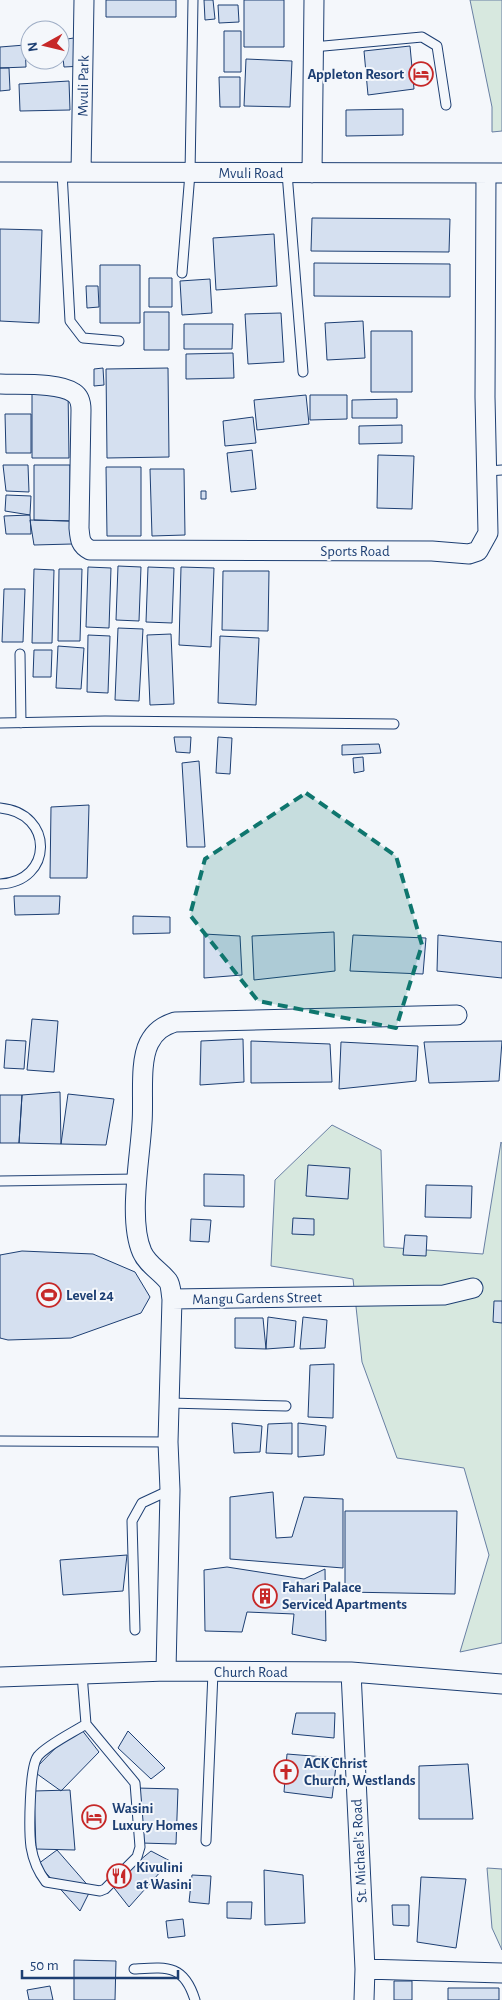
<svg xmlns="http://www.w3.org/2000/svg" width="502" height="2000" viewBox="0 0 502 2000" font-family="'Alegreya Sans',sans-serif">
  <rect width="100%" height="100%" fill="#f4f7fb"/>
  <path fill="#d7e8df" stroke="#687fa3" d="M470,0H502V131L492,132V107Z
    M332,1125L381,1150L384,1247L483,1254L501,1142L502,1144V1643L460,1652L489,1555L464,1468L397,1458L362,1362L353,1279L271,1266L275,1180Z
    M487,1868L502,1869V1950L492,1928Z"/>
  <path fill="#d5e0f0" stroke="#1d3f73" d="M106,0H176V17H106Z
    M204,0H213L215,19L205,20Z
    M244,0H284V47H244Z
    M218,5H238L239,22L219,23Z
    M224,31H241V72H224Z
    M80,37L83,66L64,67L61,40Z
    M25,45L26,67L0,68V47Z
    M410,46L414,89L368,95L364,51Z
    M246,59L292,61L290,107L244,106Z
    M0,68H9L10,90L0,91Z
    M219,77H240V107H220Z
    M69,81L70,110L20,111L19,84Z
    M403,109V135L346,136V110Z
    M312,218L450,219L449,252L311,251Z
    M0,229L42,230L39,323L0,321Z
    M274,234L277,286L216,290L213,238Z
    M314,263L450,264V297L314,296Z
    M100,265H140V323H100Z
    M149,278H172V307H149Z
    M210,279L212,313L182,315L180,281Z
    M86,286H98L99,307L87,308Z
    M144,312H169V350H144Z
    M281,313L284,362L248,364L245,314Z
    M363,321L365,358L327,360L325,323Z
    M184,324H233L232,349H184Z
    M371,331H412V392H371Z
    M233,353L234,378L186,379V354Z
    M103,368L104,385L94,386V369Z
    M168,368L169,457L107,458L106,369Z
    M32,385L68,389L69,458H32Z
    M306,395L309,424L257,430L254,400Z
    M310,395H347V419L310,420Z
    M397,399V418H352V400Z
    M5,414H31V453H6Z
    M253,417L256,443L225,446L223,421Z
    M402,425V443L359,444V426Z
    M252,450L256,489L231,492L227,453Z
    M378,455L414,456L412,509L377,508Z
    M3,465H28L29,492L6,491Z
    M34,465H70V521L34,520Z
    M106,467H141V536H107Z
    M150,469H184L185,535L152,536Z
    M201,491H206V499H201Z
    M6,495L31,496L30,515L5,511Z
    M30,515L31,534H6L4,516Z
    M30,520L70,521L72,544L34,545Z
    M118,566L141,567L139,621L116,620Z
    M88,567L111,568L109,628L86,627Z
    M148,567L174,568L172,623L146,622Z
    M181,567L214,568L211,647L179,645Z
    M34,569L54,570L52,643H32Z
    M59,569H82L80,641H58Z
    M223,571H269L268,631L222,630Z
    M4,589H25L23,642H2Z
    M118,628L143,629L139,701L115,700Z
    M171,634L174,704L150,705L147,635Z
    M88,635L110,636L108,693L87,692Z
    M220,636L259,638L256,705L218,703Z
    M58,646L84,648L81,689L56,688Z
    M34,650H52L51,677H33Z
    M174,737H191L190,753L176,752Z
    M218,737L232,738L230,774L216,773Z
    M379,744L381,753L342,755V745Z
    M363,757L364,771L354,773L353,758Z
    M199,761L205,847H187L182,763Z
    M89,805L87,878H50L51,807Z
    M14,896H60L59,914L15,915Z
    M133,916L170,917V933L133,934Z
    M334,932L335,971L254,980L252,936Z
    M204,934L240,936L242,975L204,978Z
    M353,935L426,938L423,974L350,971Z
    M438,935L502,942V978L437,971Z
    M32,1019L58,1021L54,1072L27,1070Z
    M243,1039L244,1082L200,1085L201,1041Z
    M6,1040L26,1041L24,1069L4,1068Z
    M251,1041L330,1044L332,1082L251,1083Z
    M502,1041L499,1081L429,1083L424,1042Z
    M341,1042L418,1046L416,1081L339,1089Z
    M60,1092L61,1144L19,1143L22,1095Z
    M68,1094L114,1099L106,1145L61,1144Z
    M0,1095H22L19,1143H0Z
    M308,1165L350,1168L348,1199L306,1196Z
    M204,1174L244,1175V1207L204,1206Z
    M426,1185L472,1186L471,1218L425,1217Z
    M293,1218L314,1219V1235L292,1234Z
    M191,1219L211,1220L209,1242L190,1241Z
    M405,1235L427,1236L426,1256L403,1255Z
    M22,1251L93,1254L135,1272L150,1297L141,1313L71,1338L8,1340L0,1338V1255Z
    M494,1301H502V1323L493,1322Z
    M268,1317L296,1321L294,1347L266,1349Z
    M303,1317L327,1320L325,1348L300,1349Z
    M235,1318H263L266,1349L235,1348Z
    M334,1364L333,1418L308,1417L310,1365Z
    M232,1423L262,1426L260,1452L234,1453Z
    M292,1423V1454L266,1453L268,1424Z
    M298,1423L326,1426L324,1455L298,1457Z
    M273,1492L276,1538L292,1537L304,1497L343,1499V1568L230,1559V1497Z
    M345,1511H457L455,1594L345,1592Z
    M127,1555L123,1591L63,1595L60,1560Z
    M227,1567L304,1579L325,1569L326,1641L292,1634L294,1614L247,1612L242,1632L205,1631L204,1570Z
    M296,1713H335L334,1738L292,1734Z
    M78,1725L99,1752L61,1791L33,1771Z
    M128,1731L165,1768L151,1779L118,1748Z
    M287,1754L337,1758L332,1798L284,1792Z
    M468,1764L473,1819H419V1766Z
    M136,1788L178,1789L176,1844L141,1843Z
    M70,1790L75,1850L36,1849L34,1791Z
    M57,1850L91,1889L80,1911L38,1864Z
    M151,1851L170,1861L129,1907L111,1884Z
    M264,1870L303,1875L305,1923L265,1925Z
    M192,1875L211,1876L209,1904L189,1902Z
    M421,1877L466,1879L456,1948L417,1942Z
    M227,1902H252L251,1919L227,1918Z
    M392,1905H409V1926L393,1925Z
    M183,1919L185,1936L168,1938L166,1921Z
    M74,1960L116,1961L115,2000H74Z
    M394,1981H412V2000H394Z
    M50,1986L53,2000H29L27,1990Z
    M448,1988H499V2000H448Z"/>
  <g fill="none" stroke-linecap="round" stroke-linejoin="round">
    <g stroke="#1d3f73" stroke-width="11">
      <path id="lane" d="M313,47L422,37L437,46L446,105
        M62,172L70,321L83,338L119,341
        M287,173L303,372
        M182,273L190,173L193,0
        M488,471L502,470
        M20,654L21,723
        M0,723L105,721L394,724
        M0,808C55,813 53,882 0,884
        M0,1181L136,1179
        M169,1403L286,1406
        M0,1441L168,1442
        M135,1630L132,1521L142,1503L170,1490
        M82,1674L86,1724L135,1783L140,1847L137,1857L105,1889L100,1891L46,1882C39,1873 33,1859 31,1847C29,1832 29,1766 38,1756C47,1745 74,1732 86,1724
        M206,1841L213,1672
        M134,1969C167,1967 184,1964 195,2000"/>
    </g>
    <g stroke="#1d3f73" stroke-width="21">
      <path id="street" d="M0,172L502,173
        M81,172L84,0
        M312,173L314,0
        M0,384C18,385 59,382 74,393C80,397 81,403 81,410L79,528C80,539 80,545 90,550L432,551L469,554L478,551L488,533L485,397L486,173
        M457,1015L175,1022C163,1026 155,1031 149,1043C139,1063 144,1100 142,1123C140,1159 128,1220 142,1252C147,1264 160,1271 168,1281C171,1285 171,1294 172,1299L444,1295L473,1288
        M166,1671L170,1490L168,1442L172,1299
        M351,1672L365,1969L364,2000
        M0,1677L166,1671L351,1672L502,1684
        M365,1969L502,1973"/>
    </g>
    <use href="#lane" stroke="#f4f7fb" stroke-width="9"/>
    <use href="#street" stroke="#f4f7fb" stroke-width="19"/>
  </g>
  <path fill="#0f766e" fill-opacity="0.2" stroke="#0f766e" stroke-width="4" stroke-dasharray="10 6" stroke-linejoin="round" d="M306,793L396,856L422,945L396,1028L258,1001L190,915L205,859Z"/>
  <defs>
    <g id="hotel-ring" transform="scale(1.25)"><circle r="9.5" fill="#f4f7fb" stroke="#c62828" stroke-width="1.5"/><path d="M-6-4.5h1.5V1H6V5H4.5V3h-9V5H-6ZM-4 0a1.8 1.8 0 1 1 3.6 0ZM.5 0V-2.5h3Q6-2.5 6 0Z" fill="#c62828"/></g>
    <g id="stadium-ring" transform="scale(1.25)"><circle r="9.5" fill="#f4f7fb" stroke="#c62828" stroke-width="1.5"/><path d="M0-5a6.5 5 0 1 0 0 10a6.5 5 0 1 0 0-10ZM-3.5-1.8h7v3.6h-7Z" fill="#c62828"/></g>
    <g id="building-ring" transform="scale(1.25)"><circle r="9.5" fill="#f4f7fb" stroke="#c62828" stroke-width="1.5"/><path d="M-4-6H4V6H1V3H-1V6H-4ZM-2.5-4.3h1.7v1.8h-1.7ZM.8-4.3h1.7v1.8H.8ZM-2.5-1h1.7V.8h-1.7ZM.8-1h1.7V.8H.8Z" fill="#c62828"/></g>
    <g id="church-ring" transform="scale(1.25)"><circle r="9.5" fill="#f4f7fb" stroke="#c62828" stroke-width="1.5"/><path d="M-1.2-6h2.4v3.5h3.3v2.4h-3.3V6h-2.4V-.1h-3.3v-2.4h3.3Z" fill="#c62828"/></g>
    <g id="restaurant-ring" transform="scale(1.25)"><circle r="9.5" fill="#f4f7fb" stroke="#c62828" stroke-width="1.5"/><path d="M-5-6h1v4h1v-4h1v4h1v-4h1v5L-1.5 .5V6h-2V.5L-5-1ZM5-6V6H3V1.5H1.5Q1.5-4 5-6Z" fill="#c62828"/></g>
  </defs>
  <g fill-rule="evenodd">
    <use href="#hotel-ring" x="421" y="74"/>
    <use href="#stadium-ring" x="49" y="1295"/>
    <use href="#building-ring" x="265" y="1596"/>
    <use href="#church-ring" x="286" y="1772"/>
    <use href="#hotel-ring" x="94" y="1817"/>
    <use href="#restaurant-ring" x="119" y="1876"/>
  </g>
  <g text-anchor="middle" stroke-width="4" stroke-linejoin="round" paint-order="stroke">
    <g font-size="15" font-weight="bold" fill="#1d3f73" stroke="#f4f7fb" text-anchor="start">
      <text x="404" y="79" text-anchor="end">Appleton Resort</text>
      <text x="66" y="1300">Level 24</text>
      <text x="282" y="1592">Fahari Palace<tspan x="282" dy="17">Serviced Apartments</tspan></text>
      <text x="304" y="1768">ACK Christ<tspan x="304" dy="17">Church, Westlands</tspan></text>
      <text x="112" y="1813">Wasini<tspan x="112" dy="17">Luxury Homes</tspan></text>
      <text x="136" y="1872">Kivulini<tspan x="136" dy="17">at Wasini</tspan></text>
    </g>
    <g font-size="15" fill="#1d3f73" stroke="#f4f7fb">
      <text transform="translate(83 86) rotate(-89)" y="5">Mvuli Park</text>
      <text x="251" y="178">Mvuli Road</text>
      <text x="355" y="556">Sports Road</text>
      <text transform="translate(257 1298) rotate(-1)" y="5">Mangu Gardens Street</text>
      <text x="251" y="1677">Church Road</text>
      <text transform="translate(359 1851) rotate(-93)" y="5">St. Michael's Road</text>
    </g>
  </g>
  <g transform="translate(45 45) rotate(262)"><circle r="24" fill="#f4f7fb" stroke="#9eadc5"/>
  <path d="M0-4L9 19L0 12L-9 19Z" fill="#c62828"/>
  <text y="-8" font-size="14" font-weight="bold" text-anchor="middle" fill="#1d3f73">N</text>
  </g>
  <path d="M22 1970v8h156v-8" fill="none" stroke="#1d3f73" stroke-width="2.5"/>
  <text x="30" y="1970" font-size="15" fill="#1d3f73" stroke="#f4f7fb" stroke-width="4" paint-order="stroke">50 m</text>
</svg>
